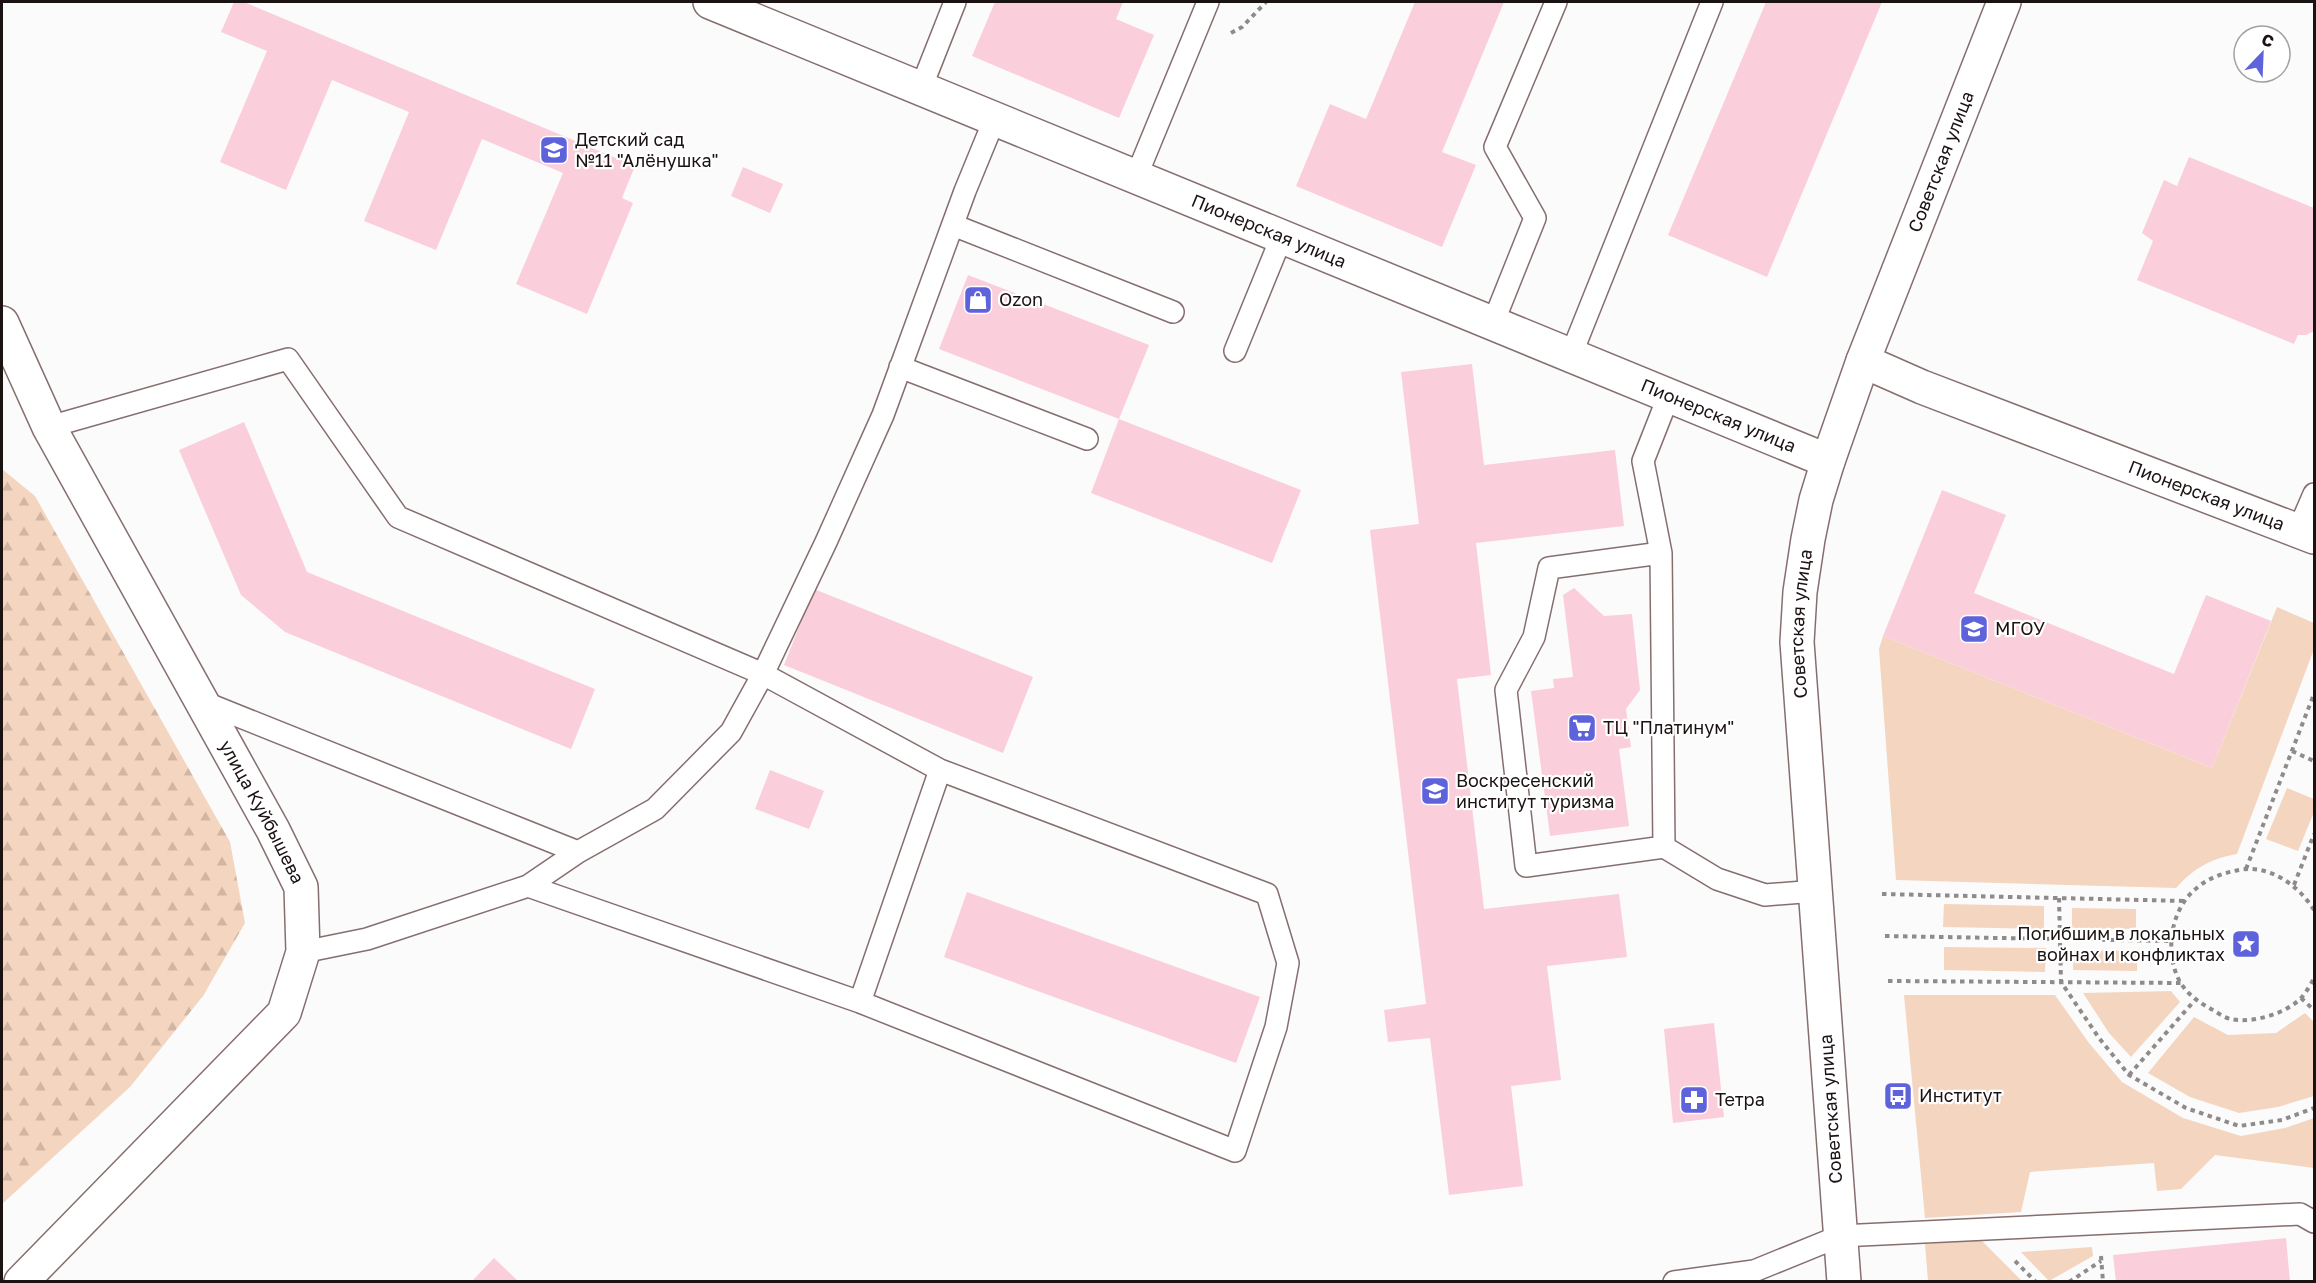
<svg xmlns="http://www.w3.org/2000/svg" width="2316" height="1283" viewBox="0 0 2316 1283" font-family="'Golos Text',sans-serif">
  <defs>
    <pattern id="forest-firs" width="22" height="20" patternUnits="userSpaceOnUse" patternTransform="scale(1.5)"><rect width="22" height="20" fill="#f4d5c0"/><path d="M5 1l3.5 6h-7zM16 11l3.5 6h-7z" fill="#d1b6a4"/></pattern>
  </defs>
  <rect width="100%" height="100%" fill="#fbfbfb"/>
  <path fill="#f4d5c0" d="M2277,607L2314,623V649L2237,854C2210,859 2194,868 2176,888L1896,880L1879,649L1883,636L2212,768Z
    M2287,788L2314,799V812L2298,851L2266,839Z
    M1944,904L2044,906V929L1943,927Z
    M2072,908L2136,909V929L2072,928Z
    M1944,947L2046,948L2045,972L1944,970Z
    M2074,950L2137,951V971L2073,970Z
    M2171,991L2180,1002L2131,1057L2109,1033L2083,993Z
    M1904,995H2055L2089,1043L2122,1082L2183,1118L2241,1136L2285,1128L2314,1118V1168L2215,1155L2181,1189L2157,1191L2154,1163L2030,1172L2021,1212L1925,1218Z
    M2305,1013L2314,1022V1096L2278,1107L2239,1113L2190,1097L2148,1073L2194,1017L2228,1035L2276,1033Z
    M1981,1240L2022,1281H1928L1925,1244Z
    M2092,1247L2093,1256L2049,1281L2021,1252Z"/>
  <path fill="url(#forest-firs)" d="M2,469L35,496L230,842L245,923L203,996L130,1087L2,1204Z"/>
  <path fill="#fbcedc" d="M234,2H244L635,166L622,198L633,203L587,314L516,284L563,173L482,139L436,250L364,221L409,112L332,80L286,190L220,162L267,51L221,32Z
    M995,2H1123L1116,19L1154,35L1119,118L972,56Z
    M1415,2H1504L1442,152L1476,165L1442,247L1296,186L1330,104L1366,119Z
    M1766,2H1882L1767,277L1668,235Z
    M2189,157L2314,208V331L2306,335H2298L2294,344L2137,280L2153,241L2142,233L2164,180L2177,186Z
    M743,167L783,184L770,213L731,196Z
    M968,275L1149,345L1119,419L1301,490L1272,563L1091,493L1119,419L939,349Z
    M1472,364L1484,465L1615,450L1624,526L1476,543L1491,675L1457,679L1484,909L1619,894L1627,957L1547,966L1561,1080L1511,1086L1523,1186L1449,1195L1430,1038L1388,1042L1384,1010L1426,1004L1370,530L1419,524L1401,372Z
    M244,422L307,572L595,689L571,749L285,632L241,595L179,450Z
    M1942,490L2006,515L1974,593L2174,674L2206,595L2271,621L2212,768L1883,636Z
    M1574,588L1604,616L1632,614L1640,690L1626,709L1631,747L1619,749L1629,826L1550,836L1531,691L1554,688L1553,679L1573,677L1563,595Z
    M814,589L1033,677L1003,753L784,665Z
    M770,770L824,791L809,829L755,809Z
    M967,892L1260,997L1236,1063L944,957Z
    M1714,1023L1724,1117L1673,1123L1664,1029Z
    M2286,1238L2290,1282H2116L2113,1255Z
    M494,1258L519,1282H471Z"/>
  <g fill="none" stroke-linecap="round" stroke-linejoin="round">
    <g stroke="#866e6e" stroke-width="24">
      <path id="service" d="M921,88L955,2
        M1136,177L1208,2
        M953,225L1173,312
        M1493,323L1535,218L1495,147L1556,2
        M1235,351L1282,236
        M1571,355L1712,2
        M900,367L1087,439
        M1669,395L1643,461L1661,553L1664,847L1717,879L1765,895L1816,891
        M49,427L288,359L398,517L763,674L940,770L1267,894L1288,963L1276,1027L1235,1151L860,1002L528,886
        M2298,531L2314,494
        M1661,553L1549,568L1534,637L1506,690L1526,866L1664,847
        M203,702L578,852
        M303,952L367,939L528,886L578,852L655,809L731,732L763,674L826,542L883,415L965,191L995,118
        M860,1002L940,770
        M1674,1282L1754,1271L1840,1236L2300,1214L2314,1222"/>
    </g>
    <g stroke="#866e6e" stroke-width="36">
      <g id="minor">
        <path id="s1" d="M710,2L1828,461"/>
        <path id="s2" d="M1863,361L1922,387L2314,537"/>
      </g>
    </g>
    <g stroke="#866e6e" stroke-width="36">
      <g id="tertiary">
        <path id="s3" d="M2,323L49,427L273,830L301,887L303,952L284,1013L21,1282"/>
        <path id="s4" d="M1844,1282L1797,642L1800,592L1808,539L1816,500L1828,461L1863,361L2004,2"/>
      </g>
    </g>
    <path stroke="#908b8b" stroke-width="4" stroke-dasharray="4.5 4.5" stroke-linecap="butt" d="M1231,33L1242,27L1266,2
      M2292,751L2314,761
      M2246,869L2314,694
      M2294,885L2314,834
      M1882,894L2186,901
      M2059,898L2061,982L2099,1038L2129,1075L2186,1108L2239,1126L2282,1120L2314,1108
      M2314,910C2299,886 2270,864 2239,870C2224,873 2210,877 2198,887C2170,908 2164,953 2180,982C2188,995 2199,1002 2211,1009C2217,1012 2224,1018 2231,1019C2252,1024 2288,1013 2302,997C2307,991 2311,984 2314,978
      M1885,936L2171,941
      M1888,981L2181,983
      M2301,998L2314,1010
      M2129,1075L2195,1000
      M2101,1256L2103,1282
      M2015,1261L2036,1282
      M2069,1282L2101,1261"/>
    <use href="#service" stroke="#fff" stroke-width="21"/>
    <use href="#minor" stroke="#fff" stroke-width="33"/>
    <use href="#tertiary" stroke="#fff" stroke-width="33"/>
  </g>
  <defs>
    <g id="school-square" transform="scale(1.5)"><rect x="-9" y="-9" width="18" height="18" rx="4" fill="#5e63db" stroke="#fff"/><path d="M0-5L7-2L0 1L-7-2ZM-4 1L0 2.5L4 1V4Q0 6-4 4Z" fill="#fff"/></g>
    <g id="shop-square" transform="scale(1.5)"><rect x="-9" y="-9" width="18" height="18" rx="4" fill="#5e63db" stroke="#fff"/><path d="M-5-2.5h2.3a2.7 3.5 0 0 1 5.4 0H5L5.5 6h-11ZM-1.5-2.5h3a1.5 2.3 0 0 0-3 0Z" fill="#fff"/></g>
    <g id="university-square" transform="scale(1.5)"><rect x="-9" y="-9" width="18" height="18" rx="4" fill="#5e63db" stroke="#fff"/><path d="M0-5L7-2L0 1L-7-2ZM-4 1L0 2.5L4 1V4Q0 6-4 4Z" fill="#fff"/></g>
    <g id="supermarket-square" transform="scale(1.5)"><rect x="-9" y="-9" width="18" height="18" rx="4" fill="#5e63db" stroke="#fff"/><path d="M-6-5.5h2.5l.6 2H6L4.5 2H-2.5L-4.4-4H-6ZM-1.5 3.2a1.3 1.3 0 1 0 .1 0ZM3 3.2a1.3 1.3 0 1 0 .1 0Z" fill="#fff"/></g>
    <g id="sight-square" transform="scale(1.5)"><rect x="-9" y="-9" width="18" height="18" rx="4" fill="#5e63db" stroke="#fff"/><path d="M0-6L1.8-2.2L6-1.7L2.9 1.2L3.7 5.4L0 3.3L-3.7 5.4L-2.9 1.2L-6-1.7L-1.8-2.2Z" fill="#fff"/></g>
    <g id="bus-square" transform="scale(1.5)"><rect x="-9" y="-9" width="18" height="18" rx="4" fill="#5e63db" stroke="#fff"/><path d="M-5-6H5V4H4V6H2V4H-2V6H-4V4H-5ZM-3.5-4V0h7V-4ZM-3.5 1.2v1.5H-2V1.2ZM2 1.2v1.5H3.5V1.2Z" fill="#fff"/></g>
    <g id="pharmacy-square" transform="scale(1.5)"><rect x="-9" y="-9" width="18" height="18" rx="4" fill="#5e63db" stroke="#fff"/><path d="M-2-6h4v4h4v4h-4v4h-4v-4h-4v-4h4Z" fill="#fff"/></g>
  </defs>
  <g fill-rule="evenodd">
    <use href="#school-square" x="554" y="150"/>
    <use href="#shop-square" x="978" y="300"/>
    <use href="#university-square" x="1974" y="629"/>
    <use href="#supermarket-square" x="1582" y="728"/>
    <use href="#university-square" x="1435" y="791"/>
    <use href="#sight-square" x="2246" y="944"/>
    <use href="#bus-square" x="1898" y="1096"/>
    <use href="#pharmacy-square" x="1694" y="1100"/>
  </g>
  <g text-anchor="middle" stroke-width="4.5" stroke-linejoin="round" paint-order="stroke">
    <g font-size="18" fill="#1b1212" stroke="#fff" text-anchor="start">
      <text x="575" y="146">Детский сад<tspan x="575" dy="21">№11 "Алёнушка"</tspan></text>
      <text x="999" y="306">Ozon</text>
      <text x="1995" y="635">МГОУ</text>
      <text x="1603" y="734">ТЦ "Платинум"</text>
      <text x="1456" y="787">Воскресенский<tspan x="1456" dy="21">институт туризма</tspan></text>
      <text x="2225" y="940" text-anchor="end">Погибшим в локальных<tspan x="2225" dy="21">войнах и конфликтах</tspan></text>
      <text x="1919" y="1102">Институт</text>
      <text x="1715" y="1106">Тетра</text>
    </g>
    <g font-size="18" fill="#1b1212" stroke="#fff">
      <text dy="6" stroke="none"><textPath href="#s4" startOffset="1146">Советская улица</textPath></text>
      <text dy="6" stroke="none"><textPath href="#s1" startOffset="604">Пионерская улица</textPath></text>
      <text dy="6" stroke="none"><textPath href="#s1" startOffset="1090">Пионерская улица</textPath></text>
      <text dy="6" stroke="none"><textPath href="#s2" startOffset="369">Пионерская улица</textPath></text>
      <text dy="6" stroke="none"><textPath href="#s4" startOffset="660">Советская улица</textPath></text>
      <text dy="6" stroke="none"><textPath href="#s3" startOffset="554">улица Куйбышева</textPath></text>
      <text transform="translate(1831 1109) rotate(-94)" y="6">Советская улица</text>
    </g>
  </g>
  <rect width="2316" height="1283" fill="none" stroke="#1b1212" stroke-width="6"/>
  <g transform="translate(2262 54) rotate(23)"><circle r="28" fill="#ffffff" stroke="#a4a0a0" stroke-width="1.5"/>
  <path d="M0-4.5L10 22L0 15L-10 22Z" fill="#5e63db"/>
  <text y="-9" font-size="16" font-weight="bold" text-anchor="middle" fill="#1b1212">С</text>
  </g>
</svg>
